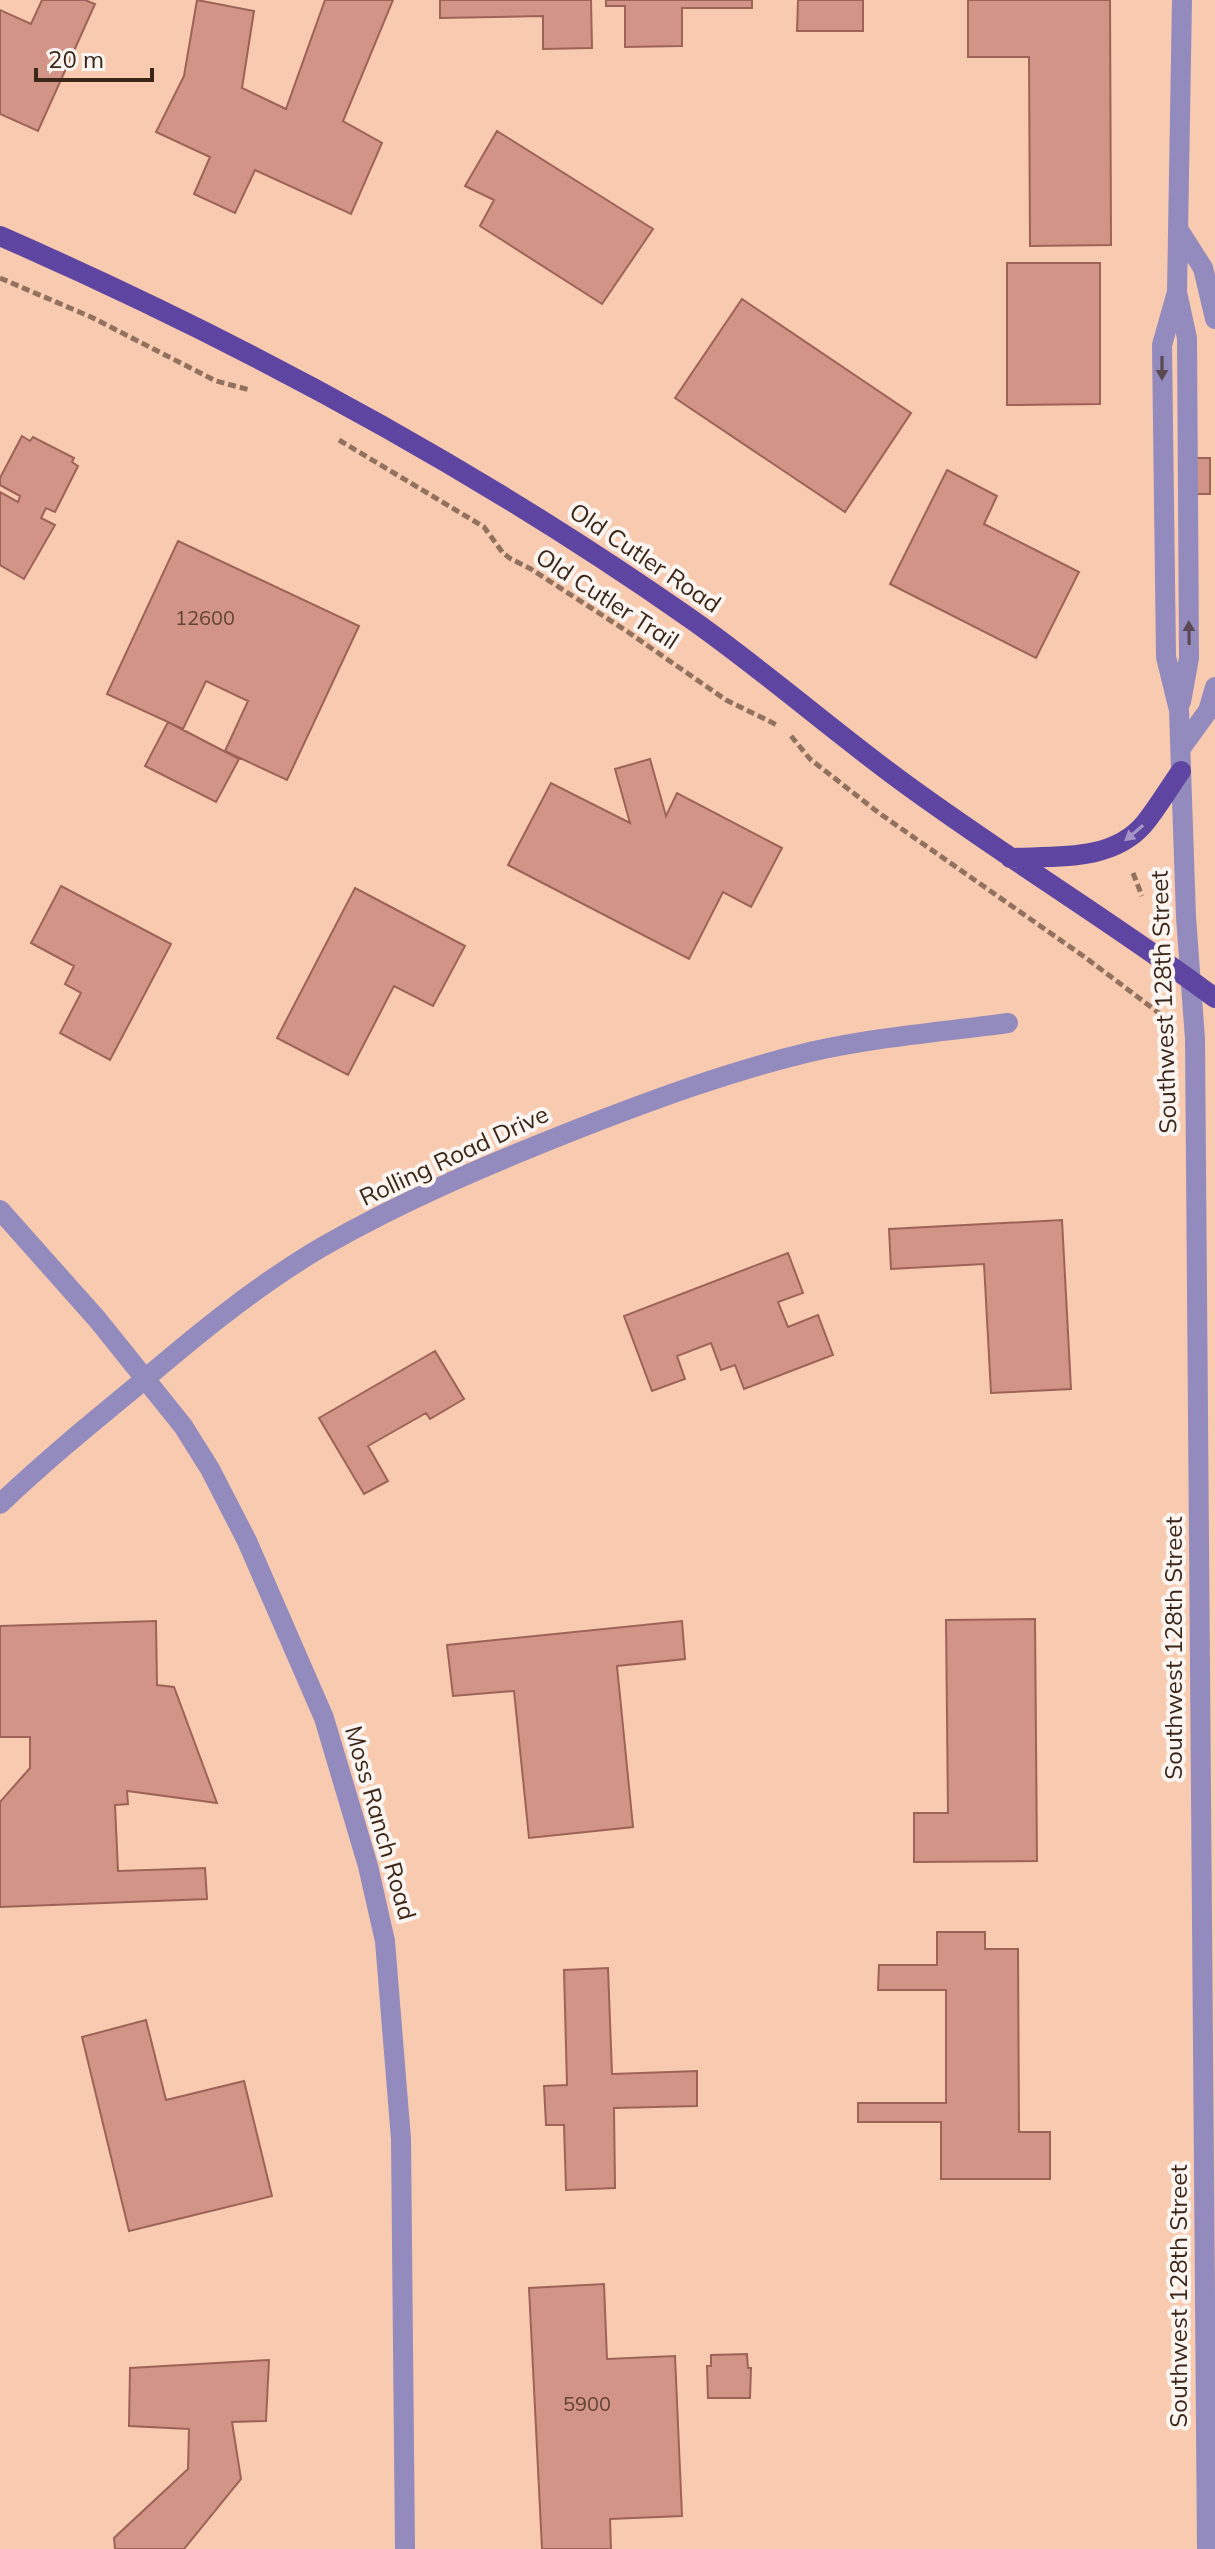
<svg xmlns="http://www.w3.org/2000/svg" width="1215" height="2549" viewBox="0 0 1215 2549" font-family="Mulish,sans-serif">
  <rect width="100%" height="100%" fill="#f8cbb0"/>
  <path fill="#d29486" stroke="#9d6357" stroke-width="2" d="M42,0H85L95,4L38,131L0,114V10L31,24Z
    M197,0L254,11L242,88L286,109L325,0H393L343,121L382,143L351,214L255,170L235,213L194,194L210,157L156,132L184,76Z
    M440,0H591L592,48L543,49V16L440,18Z
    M606,0H752V8H682V46L625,47V6H606Z
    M798,0H863V31H797Z
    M968,0H1110L1111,245L1030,246L1029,57H968Z
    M497,131L653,229L602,304L480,226L494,200L465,186Z
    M1007,263H1100V404L1007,405Z
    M742,299L911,413L845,512L675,398Z
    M22,436L30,441L33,437L74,458L72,462L78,466L55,512L46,508L41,518L55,525L24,579L0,565V492L18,502L20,496L0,485V478Z
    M1196,458H1210V494H1195Z
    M947,470L997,496L984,524L1079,572L1036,658L890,584Z
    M178,541L359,626L287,780L225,751L248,701L206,681L183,729L107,694Z
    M168,722L239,759L216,802L145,766Z
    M650,759L666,816L677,793L782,848L751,907L723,892L689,959L508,865L551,783L630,823L615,769Z
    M61,886L171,944L110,1060L60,1033L81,993L65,984L74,966L31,943Z
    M355,888L465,946L433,1006L394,986L348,1075L277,1038Z
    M1062,1220L1071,1389L991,1393L984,1264L891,1269L889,1229Z
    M788,1253L803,1293L778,1302L788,1327L818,1315L833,1355L744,1389L735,1365L721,1370L711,1343L677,1356L685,1379L652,1391L624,1316Z
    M435,1351L464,1399L430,1419L426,1413L368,1446L388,1481L364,1494L319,1418Z
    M1035,1619L1037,1861L914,1862V1813H948L946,1620Z
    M156,1621L157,1685L174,1687L217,1803L127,1791L128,1804L115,1805L118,1871L205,1868L207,1899L0,1907V1802L30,1768V1737H0V1626Z
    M682,1621L685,1659L617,1666L633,1827L529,1838L514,1691L453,1696L447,1645Z
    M937,1932H985V1949H1018L1019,2132H1050V2179H941V2122H858V2103H946V1990H878L879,1965H937Z
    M608,1968L612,2074L697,2071V2106L614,2108L615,2188L566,2190L564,2125H546L544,2086L567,2085L564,1970Z
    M146,2020L166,2100L244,2081L272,2196L129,2231L82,2037Z
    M604,2284L607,2359L675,2356L682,2516L610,2519L611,2549H542L529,2288Z
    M747,2354L748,2368H751L750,2398H708L707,2366H711V2355Z
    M269,2360L266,2421L232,2422L241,2479L184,2549H115L114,2538L188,2469L189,2429L129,2426L130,2368Z"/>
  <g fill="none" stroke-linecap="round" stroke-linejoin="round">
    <path stroke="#92725e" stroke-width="5" stroke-dasharray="8 4" stroke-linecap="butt" d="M0,278L91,317L216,381L250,390
      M339,440L484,527L503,553L511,559L531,569L625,630L726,700L777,725
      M791,736L810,759L879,813L1086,958L1163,1016
      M1133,873L1142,896"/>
    <path stroke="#938abd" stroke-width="20" d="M1178,229L1203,268L1215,319
      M1177,292L1162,345L1166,657L1179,710L1186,917L1195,1039L1207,2549
      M1181,702L1189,658L1187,338L1177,292L1182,0
      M1181,748L1208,711L1215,687
      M0,1210L97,1319L183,1426L210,1469L247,1541L324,1718L368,1866L385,1941L401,2139L405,2549
      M0,1504C43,1463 88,1426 133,1389C193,1338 254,1287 322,1247C402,1201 489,1164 575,1130C652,1100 730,1071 810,1052C875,1037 942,1032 1008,1023"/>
    <path stroke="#5f45a2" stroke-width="20" d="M0,236C240,341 473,467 688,617C761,668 828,727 900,780C1003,856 1113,922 1215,998
      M1010,858C1056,856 1113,862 1145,823C1158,807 1169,788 1181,771"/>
  </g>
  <defs><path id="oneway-solid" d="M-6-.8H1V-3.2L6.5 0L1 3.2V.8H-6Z" transform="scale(2)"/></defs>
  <g fill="#5a4952">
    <use href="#oneway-solid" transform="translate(1162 368) rotate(90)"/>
    <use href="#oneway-solid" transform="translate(1189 633) rotate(-91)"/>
  </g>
  <use fill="#a594c6" href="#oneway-solid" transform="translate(1134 833) rotate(140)"/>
  <g text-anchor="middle" stroke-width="8" stroke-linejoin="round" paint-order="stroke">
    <g font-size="20" fill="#614234">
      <text x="205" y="625">12600</text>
      <text x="587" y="2411">5900</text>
    </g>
    <g font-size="24" fill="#3b2618" stroke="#fbf5f2">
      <text transform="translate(645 558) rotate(34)" y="8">Old Cutler Road</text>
      <text transform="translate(607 599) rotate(33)" y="8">Old Cutler Trail</text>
      <text transform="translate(1164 1002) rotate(-92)" y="8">Southwest 128th Street</text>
      <text transform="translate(454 1156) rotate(-25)" y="8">Rolling Road Drive</text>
      <text transform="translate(1174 1648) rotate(-90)" y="8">Southwest 128th Street</text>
      <text transform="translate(380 1823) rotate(74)" y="8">Moss Ranch Road</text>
      <text transform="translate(1179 2296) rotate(-90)" y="8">Southwest 128th Street</text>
    </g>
  </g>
  <path d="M36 68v12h116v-12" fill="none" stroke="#3b2618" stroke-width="4"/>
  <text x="48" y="68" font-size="24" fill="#3b2618" stroke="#fbf5f2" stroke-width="6" paint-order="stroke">20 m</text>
</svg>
